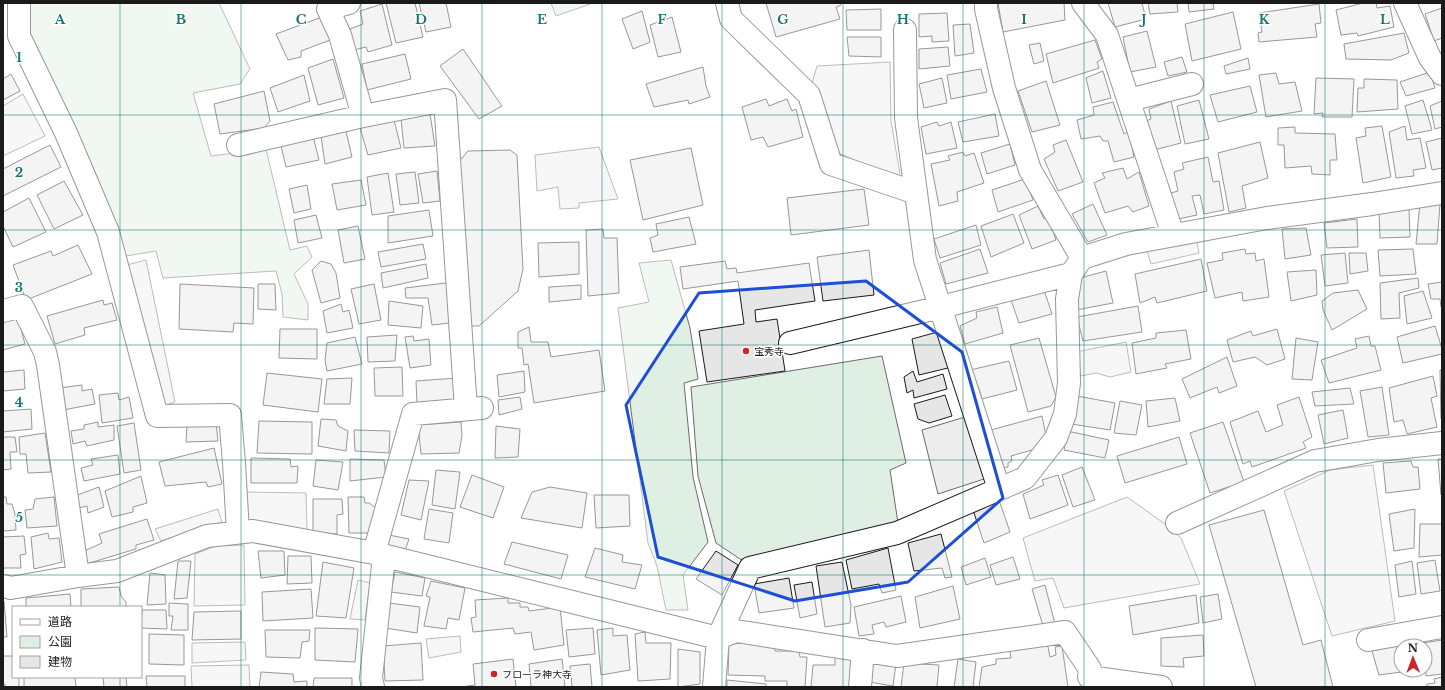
<svg xmlns="http://www.w3.org/2000/svg" width="1445" height="690" viewBox="0 0 1445 690" font-family="'Libre Baskerville','Noto Sans JP',serif">
  <rect width="100%" height="100%" fill="#fff"/>
  <path fill="#e0efe3" stroke="#6a6a6a" d="M24,3H219L250,69L240,84L193,93L211,156L266,149L290,250L307,246L312,257L294,274L308,304V320L283,317L282,294L276,271L163,278L156,251L120,257L24,33Z
    M551,3H593L556,16Z
    M671,260L690,328L698,379L684,383L693,477L708,542L683,575L688,610H666L657,566L648,543L618,308L649,302L639,263Z
    M882,356L906,463L890,470L898,523L743,561L716,543L698,476L691,387Z"/>
  <path fill="#ededed" stroke="#6a6a6a" d="M890,62L891,121L900,174L893,177L832,150L812,83L817,66Z
    M23,94L45,136L3,156V106Z
    M599,147L618,199L579,203V208L560,209L558,187L537,191L535,155Z
    M1196,237L1199,253L1151,264L1147,251Z
    M146,260L175,402L160,407L123,266Z
    M1126,342L1131,372L1110,377L1096,373L1081,376L1076,352Z
    M965,417L984,479L938,494L922,430Z
    M1373,465L1395,621L1332,636L1284,491L1330,470Z
    M246,492L306,493L307,530L246,525Z
    M1127,497L1165,524L1181,538L1200,584L1064,608L1053,578L1035,581L1023,538Z
    M218,509L222,522L161,541L155,529Z
    M244,545L245,605L194,606L195,554L216,546Z
    M358,580L370,583L365,620L350,619Z
    M460,636L461,652L429,658L426,639Z
    M245,642L246,660L192,663V643Z
    M249,665L250,687H192L191,666Z"/>
  <path fill="#e6e6e6" stroke="#1a1a1a" d="M386,3H415L423,37L396,43Z
    M419,3H446L451,27L426,32Z
    M766,3H840L841,5L836,7L840,19L776,37Z
    M998,3H1064L1065,20L1003,32Z
    M1108,3H1142L1146,19L1115,27Z
    M1148,3H1177L1178,12L1150,14Z
    M1188,3H1213L1214,9L1189,12Z
    M1363,3H1376L1377,8L1390,6L1394,27L1358,36L1357,33L1341,35L1336,10Z
    M382,4L392,45L368,52L366,47L354,50L350,29L363,24L360,11Z
    M1319,4L1321,23L1315,24L1317,37L1259,42L1258,33L1262,32L1259,13Z
    M1442,8V38L1434,41L1425,14Z
    M881,9V30H847L846,10Z
    M642,11L650,42L633,49L622,19Z
    M1233,12L1241,49L1192,61L1185,24Z
    M947,13L949,41L932,42V36L919,37V14Z
    M322,17L330,40L301,51V57L288,60L276,34Z
    M672,17L681,52L658,57L650,25Z
    M970,24L974,53L955,56L953,25Z
    M1147,31L1156,67L1130,72L1123,37Z
    M1404,33L1409,53L1391,60L1346,59L1344,44Z
    M847,37H881V57L849,56Z
    M1095,40L1102,59L1097,62L1099,68L1053,83L1046,54Z
    M1040,43L1044,61L1034,64L1029,45Z
    M948,47L950,66L919,69V49Z
    M463,49L502,106L479,119L440,66Z
    M405,54L411,79L367,90L362,64Z
    M1182,57L1187,72L1168,76L1164,62Z
    M1248,58L1250,69L1226,74L1224,66Z
    M333,59L344,98L318,105L308,68Z
    M703,67L706,86L710,97L689,104L688,100L654,107L646,84Z
    M981,69L987,92L951,99L947,75Z
    M1103,71L1111,98L1092,103L1086,78Z
    M1430,72L1435,88L1406,96L1400,82Z
    M1276,73L1279,84L1295,82L1302,111L1266,117L1259,75Z
    M11,74L20,91L3,100V79Z
    M304,75L310,101L278,112L270,88Z
    M942,78L947,103L924,108L919,84Z
    M1316,78L1354,79L1352,117H1322L1323,113L1314,114Z
    M1364,79L1397,80L1398,109L1357,112L1358,88H1364Z
    M1046,81L1060,125L1032,132L1018,91Z
    M1250,86L1257,112L1218,122L1210,95Z
    M264,91L270,121L264,128L220,134L214,104Z
    M766,99L769,106L787,99L792,111L796,109L803,137L768,147L763,137L751,140L742,107Z
    M1199,100L1209,139L1185,144L1177,106Z
    M1423,100L1432,130L1412,134L1405,106Z
    M1171,101L1181,143L1154,150L1146,121L1151,119L1149,109Z
    M1442,101V127L1435,129L1430,106Z
    M1113,102L1124,134L1129,131L1134,157L1114,162L1108,141H1103L1100,136L1081,139L1077,120L1094,115L1093,107Z
    M430,114L435,146L404,148L401,119Z
    M995,114L999,136L963,142L958,122Z
    M394,120L401,148L368,155L360,128Z
    M937,122L939,126L951,122L957,148L926,154L921,127Z
    M1382,126L1391,177L1363,183L1356,138L1366,136L1365,128Z
    M1405,126L1407,140L1420,138L1426,168L1413,170L1414,176L1396,178L1389,132Z
    M1295,127V133L1335,134L1337,160H1330V175L1312,174L1311,166L1285,168L1284,145H1278V128Z
    M346,131L352,157L325,164L321,136Z
    M313,136L319,160L286,167L280,142Z
    M1442,138V168L1432,170L1426,142Z
    M1066,140L1083,182L1058,191L1044,159L1055,152L1053,145Z
    M1260,142L1268,178L1242,186L1246,208L1229,212L1218,153Z
    M1010,144L1015,165L987,174L981,153Z
    M50,145L61,167L3,196V169Z
    M691,148L703,205L643,220L630,160Z
    M510,150L517,155L523,269L518,291L479,326H468L457,164L468,151Z
    M963,152L965,156L974,153L984,183L957,192L958,201L939,206L931,164L950,160L948,156Z
    M1208,157L1213,182L1219,181L1224,210L1204,214L1200,195L1192,196L1197,215L1178,219L1171,193L1178,191L1174,172L1184,169L1182,163Z
    M1123,168L1127,179L1139,172L1149,206L1133,212L1128,206L1105,213L1094,183L1105,178L1102,173Z
    M437,171L440,201L423,203L418,174Z
    M415,172L419,203L400,205L396,174Z
    M388,173L394,212L372,215L367,177Z
    M1025,179L1033,200L998,212L992,190Z
    M361,180L366,205L337,210L332,184Z
    M64,181L83,215L54,229L37,195Z
    M307,185L311,209L294,213L289,189Z
    M864,189L869,225L791,235L787,198Z
    M29,198L46,232L13,247L3,226V212Z
    M1420,203L1440,204L1437,244H1416Z
    M1093,204L1107,235L1088,242L1072,214Z
    M1038,206L1044,219L1048,217L1056,240L1032,249L1019,215Z
    M1409,208L1410,237L1380,238L1379,211Z
    M429,210L433,236L388,243V216Z
    M1013,214L1024,243L991,257L981,226Z
    M316,215L322,238L298,243L294,220Z
    M689,217L696,244L653,252L650,238L658,235L656,224Z
    M1357,219L1358,247L1327,248L1324,223Z
    M976,225L981,245L940,258L934,239Z
    M358,226L365,259L344,263L338,230Z
    M1306,228L1311,255L1285,259L1282,229Z
    M603,229L604,238H617L619,293L588,296L586,230Z
    M579,242V274L539,277L538,243Z
    M423,244L426,259L381,267L378,252Z
    M78,245L92,274L26,300L13,265L51,251L53,256Z
    M980,249L988,273L946,284L940,263Z
    M1245,249L1246,254L1255,253L1256,261L1264,259L1269,297L1243,301L1242,292L1215,298L1207,263L1223,260L1222,253Z
    M1413,249L1416,274L1380,276L1378,250Z
    M869,250L874,295L823,301L817,257Z
    M1345,253L1348,283L1325,286L1321,255Z
    M1349,253H1366L1368,271L1350,274Z
    M1201,259L1207,291L1157,303L1155,297L1140,303L1135,274Z
    M321,261L331,264L336,273L340,298L321,303L312,270Z
    M725,261L727,269L736,268L737,273L809,263L815,301L755,310L756,322L777,319L785,371L707,382L699,331L744,324L738,281L683,289L680,267Z
    M426,264L428,278L383,288L381,273Z
    M1316,270L1317,295L1291,301L1287,272Z
    M1106,271L1113,303L1076,310L1080,278Z
    M1418,278L1419,288L1399,293L1400,318L1381,319L1380,283Z
    M1442,282V307H1441L1440,299H1431L1428,284Z
    M446,283L450,304L449,323L432,325L428,298H406L405,288Z
    M180,284L254,288L253,324L234,323L233,332L179,329Z
    M258,284H275L276,310L258,309Z
    M374,284L381,320L359,324L351,289Z
    M581,285V299L549,302V287Z
    M1043,287L1052,314L1019,323L1010,297Z
    M1358,290L1367,309L1332,330L1323,310L1322,301L1333,293Z
    M1423,291L1432,318L1407,324L1404,296Z
    M103,300L104,305L112,303L117,320L84,328L85,335L55,344L47,316Z
    M389,301L423,306L421,328L388,325Z
    M341,304L343,312L349,310L353,328L327,333L323,311Z
    M1138,306L1142,332L1083,341L1077,317Z
    M997,307L1003,333L965,344L960,326L977,318L976,312Z
    M17,314L25,344L3,350V318Z
    M1435,326L1442,349V354L1403,363L1397,337Z
    M529,327L531,342H548L551,357L599,350L605,391L534,403L528,364L524,365L522,348H518V332Z
    M280,329H317V359L279,358Z
    M1277,329L1285,359L1267,365L1255,357L1233,362L1227,340L1251,331L1253,336Z
    M1186,330L1191,359L1165,364L1167,368L1136,374L1132,343L1156,338V333Z
    M941,331L952,367L919,375L912,339Z
    M397,335L395,361L368,362L367,337Z
    M413,336L414,341L429,339L431,365L410,368L405,337Z
    M1369,336L1371,346H1375L1381,370L1329,383L1321,360L1357,348L1355,339Z
    M355,337L362,364L327,371L325,360L327,343Z
    M1039,338L1056,397L1051,406L1028,412L1010,345Z
    M1296,338L1318,342L1312,380L1292,379Z
    M1227,357L1237,386L1219,393L1217,387L1190,398L1182,379Z
    M1009,361L1017,390L982,399L978,386L974,387L970,370Z
    M402,367L403,396H375L374,368Z
    M24,370L25,389L3,391V372Z
    M1440,370H1442V419H1441Z
    M524,371L525,392L499,397L497,375Z
    M913,371L917,382L943,374L947,389L914,398L913,390L907,393L904,377Z
    M267,373L322,379L318,412L263,405Z
    M1433,376L1437,396L1431,398L1437,427L1407,434L1403,420L1394,422L1389,388Z
    M352,378L350,404H324L327,379Z
    M457,378V401L417,403L416,381Z
    M82,385V391L92,389L95,404L63,410L59,388Z
    M1382,387L1389,435L1368,437L1360,391Z
    M1350,388L1354,404L1315,406L1312,392Z
    M118,393L119,400L129,397L133,418L102,423L99,395Z
    M945,395L952,416L929,423L918,419L914,404Z
    M1077,396L1115,403L1110,430L1071,424Z
    M520,397L522,409L499,415L498,400Z
    M1299,397L1312,437L1303,442L1306,448L1252,467L1250,461L1243,464L1230,422L1258,411L1266,432L1283,425L1277,405Z
    M1175,398L1180,421L1148,427L1146,401Z
    M1120,401L1142,405L1136,435L1114,433Z
    M31,409L32,429L3,432V411Z
    M1343,410L1348,438L1324,444L1318,415Z
    M1042,416L1046,436L1035,449L1011,456L1012,461L1008,463V467L1001,468L991,430Z
    M321,419L336,420L338,426L348,431L346,451L318,446Z
    M259,421L312,422V454L257,453Z
    M98,422V427L114,425V440L87,446L85,441L73,444L71,431L84,429V425Z
    M461,422L462,435L459,453L421,454L418,425Z
    M1223,422L1244,482L1210,493L1190,433Z
    M134,423L141,470L124,473L117,426Z
    M216,423L218,441L186,442L187,424Z
    M496,426L520,429L518,457L495,458Z
    M354,430L390,431L389,453L355,451Z
    M1067,431L1109,440L1105,458L1064,450Z
    M45,433L51,472L28,473L26,454H20L19,437Z
    M3,437H15L17,452H10L11,469L3,470Z
    M1179,437L1187,464L1125,483L1117,456Z
    M214,448L222,484L208,487L206,482L165,486L159,462Z
    M118,455L120,474L84,481L81,468L93,465L91,459Z
    M251,458L290,459L291,467L298,466L297,483H251Z
    M350,459L384,460L386,477L350,481Z
    M1438,459H1442V495H1441Z
    M316,460L343,462L338,490L313,486Z
    M1411,461L1413,467H1418L1420,489L1386,493L1383,463Z
    M1082,467L1095,500L1073,507L1062,475Z
    M436,470L460,472L455,509L432,505Z
    M472,475L504,487L493,518L460,507Z
    M1058,475L1068,505L1030,519L1023,494L1044,485L1042,480Z
    M141,476L147,503L133,507V512L112,517L105,491Z
    M409,480L429,481L421,520L401,515Z
    M99,487L104,507L88,513L87,506L74,509L72,497Z
    M550,487L587,493L582,528L521,518L532,492Z
    M594,495H629L630,526L596,528Z
    M3,497H6L7,504H12L15,514L16,530L3,531Z
    M54,497L57,526L27,528L25,510L33,509L35,499Z
    M348,497H364L365,503H369L377,509L374,533H349Z
    M313,499H342L343,514L337,515V534L313,532Z
    M999,500L1010,532L984,543L973,510Z
    M429,509L453,513L449,543L424,539Z
    M1415,509L1414,548L1394,551L1389,514Z
    M1264,510L1303,645L1321,640L1333,687H1256L1209,525Z
    M147,519L154,540L136,545V549L86,564L82,552L102,543L99,534Z
    M1420,524H1442V555L1419,557Z
    M48,533L49,539L59,538L62,562L34,569L31,537Z
    M941,534L952,577L945,578L942,568L914,571L908,543Z
    M389,535L409,539L404,554L385,551Z
    M24,536L26,554L20,555L21,568H3V537Z
    M512,542L568,555L561,579L504,564Z
    M595,548L623,555L622,562L642,565L635,589L585,577Z
    M888,548L896,590L882,593L879,584L852,589L846,560Z
    M258,551H284L285,575L261,578Z
    M716,551L738,565L722,595L696,579Z
    M288,556H311L312,583L287,584Z
    M1013,557L1020,579L996,585L990,565Z
    M985,558L991,577L966,585L961,567Z
    M1435,560L1440,591L1421,594L1417,563Z
    M178,561H191L187,598L174,599Z
    M1412,561L1416,594L1399,597L1395,565Z
    M323,562L354,568L346,618L316,616Z
    M842,562L851,605L850,623L825,627L816,566Z
    M395,572L425,578L422,596L391,592Z
    M150,573L165,575L166,604L147,605Z
    M789,578L794,608L759,613L754,584Z
    M431,581L465,588L459,620L448,618L446,629L424,626L430,597L426,596Z
    M812,582L817,614L800,618L794,585Z
    M1045,585L1055,624L1043,626L1032,589Z
    M953,586L960,619L920,628L915,597Z
    M119,587L121,596L126,602V607H81V589Z
    M311,589L313,618L263,621L262,592Z
    M70,594L71,607H26V598Z
    M1218,594L1222,619L1203,623L1200,597Z
    M1196,595L1199,623L1133,635L1129,606Z
    M901,596L906,622L886,627L884,622L872,625L874,634L859,636L854,607Z
    M508,598V603H520V607H528L529,611L560,607L564,645L534,650L531,632L515,634L513,628L473,632L471,618L476,617L475,600Z
    M3,601H4L7,637H3Z
    M169,603L188,604V630H171L173,616H169Z
    M389,603L420,607L417,633L385,628Z
    M142,610H166L167,629L141,628Z
    M241,611V639L192,640L194,612Z
    M315,628L358,629L355,662L315,660Z
    M593,628L595,654L569,657L566,630Z
    M613,628V636L627,635L630,670L601,675L597,630Z
    M265,630H310L309,641L302,642L300,658L266,657Z
    M645,632L646,643H671L670,679L638,681L635,634Z
    M149,634L184,635V665L149,664Z
    M1203,635L1204,656L1183,658L1184,667L1161,666V638Z
    M1442,640V674L1426,676L1425,646H1423V643Z
    M729,642L774,644L775,651H799L800,657H807L805,687H787V681H765V676L728,675Z
    M1047,642L1050,657L1056,655L1055,647L1062,646L1068,687H979L982,667L996,664V659L1011,658L1009,647Z
    M421,643L423,680L385,681L383,646Z
    M1404,644V646H1401V670L1409,671L1379,675L1372,651Z
    M678,649L700,652V684L678,687Z
    M835,655L852,658L850,687H811L813,665H835Z
    M3,656H13V677H19V687H5V684L3,685Z
    M513,659L516,687H461L475,685L473,664Z
    M562,659L565,687H531L529,664Z
    M958,659L976,662L973,687H954Z
    M872,661L896,664L893,686L869,682Z
    M904,663L939,665L937,687H901Z
    M590,664L592,687H572L570,666Z
    M261,672L293,674L294,682L307,681V687H259Z
    M146,676H185V687H147Z
    M24,677H75L76,687H24Z
    M103,677H126L127,687H104Z
    M1442,677V687H1427V684L1435,683L1434,679Z
    M314,678H352V687H313Z
    M727,680L766,684V687H727Z"/>
  <g fill="none" stroke-linecap="round" stroke-linejoin="round">
    <g stroke="#1a1a1a" stroke-width="24">
      <path id="minor" d="M19,3V36L66,133L108,232L157,416L230,415L234,463L238,532
        M349,3L328,9L340,35L363,116
        M727,3L731,19L809,95L831,164L916,193
        M986,3V9L1004,88L1030,170L1082,258
        M1083,3L1107,35L1173,235
        M1405,3L1430,58L1442,74
        M905,30L906,118L925,260L999,489
        M1129,100L1192,84
        M238,145L363,116L445,100L466,409
        M3,311L22,306L45,352L48,365L78,576
        M790,343L941,307L1071,274
        M1177,523L1315,461L1378,450L1442,443
        M374,553L413,414L482,408
        M3,586L11,588L78,576L117,571L207,536L253,531L374,553L718,638L736,631L897,656L1065,632L1090,669L1089,677L1161,687
        M1368,640L1442,627
        M373,687L371,678L384,556
        M714,687L718,638L750,568L897,533L1025,478L1056,438L1065,414L1069,383L1067,299L1071,274L1082,258L1126,244L1267,218L1372,204L1442,193
        M860,687L863,650"/>
    </g>
    <use href="#minor" stroke="#fff" stroke-width="22"/>
  </g>
  <path d="M0 0H1445V690H0ZM866,281L962,352L1003,498L908,582L795,601L658,557L626,405L699,293Z" fill="#fff" fill-opacity=".55" fill-rule="evenodd"/>
  <path fill="none" stroke="#1d4ed8" stroke-width="3" stroke-linejoin="round" d="M866,281L962,352L1003,498L908,582L795,601L658,557L626,405L699,293Z"/>
  <path fill="none" stroke="#0f766e" stroke-width="1" stroke-opacity="0.55" d="M120,3V607M241,3V687M361,3V687M482,3V687M602,3V687M722,3V687M843,3V687M963,3V687M1084,3V687M1204,3V687M1325,3V687M3,115H1442M3,230H1442M3,345H1442M3,460H1442M3,575H1442M120,677V687"/>
  <g fill="#c62828" stroke="#fff" stroke-width="1.5">
    <circle cx="746" cy="351" r="4"/>
    <circle cx="494" cy="674" r="4"/>
  </g>
  <g text-anchor="middle" stroke-width="3" stroke-linejoin="round" paint-order="stroke">
    <g font-size="10" fill="#1a1a1a" stroke="#fff" text-anchor="start">
      <text x="754" y="355">宝秀寺</text>
      <text x="502" y="678">フローラ神大寺</text>
    </g>
  </g>
  <g font-size="13" text-anchor="middle" font-weight="bold" fill="#0f766e" stroke="#fff" stroke-width="3" stroke-linejoin="round" paint-order="stroke">
    <text x="60" y="24">A</text>
    <text x="181" y="24">B</text>
    <text x="301" y="24">C</text>
    <text x="421" y="24">D</text>
    <text x="542" y="24">E</text>
    <text x="662" y="24">F</text>
    <text x="783" y="24">G</text>
    <text x="903" y="24">H</text>
    <text x="1024" y="24">I</text>
    <text x="1144" y="24">J</text>
    <text x="1264" y="24">K</text>
    <text x="1385" y="24">L</text>
    <text x="19" y="62">1</text>
    <text x="19" y="177">2</text>
    <text x="19" y="292">3</text>
    <text x="19" y="407">4</text>
    <text x="19" y="522">5</text>
  </g>
  <rect width="1445" height="690" fill="none" stroke="#1a1a1a" stroke-width="8"/>
  <rect x="12" y="606" width="130" height="72" fill="#ffffff" stroke="#a3a3a3"/>
  <rect x="20" y="619" width="20" height="6" fill="#ffffff" stroke="#a3a3a3"/>
  <text x="48" y="626" font-size="12" fill="#1a1a1a">道路</text>
  <rect x="20" y="636" width="20" height="12" fill="#e0efe3" stroke="#a3a3a3"/>
  <text x="48" y="646" font-size="12" fill="#1a1a1a">公園</text>
  <rect x="20" y="656" width="20" height="12" fill="#e6e6e6" stroke="#a3a3a3"/>
  <text x="48" y="666" font-size="12" fill="#1a1a1a">建物</text>
  <g transform="translate(1413 658) rotate(359)"><circle r="19" fill="#ffffff" stroke="#a3a3a3"/>
  <path d="M0-3L7 15L0 10L-7 15Z" fill="#c62828"/>
  <text y="-6" font-size="11" font-weight="bold" text-anchor="middle" fill="#1a1a1a">N</text>
  </g>
</svg>
